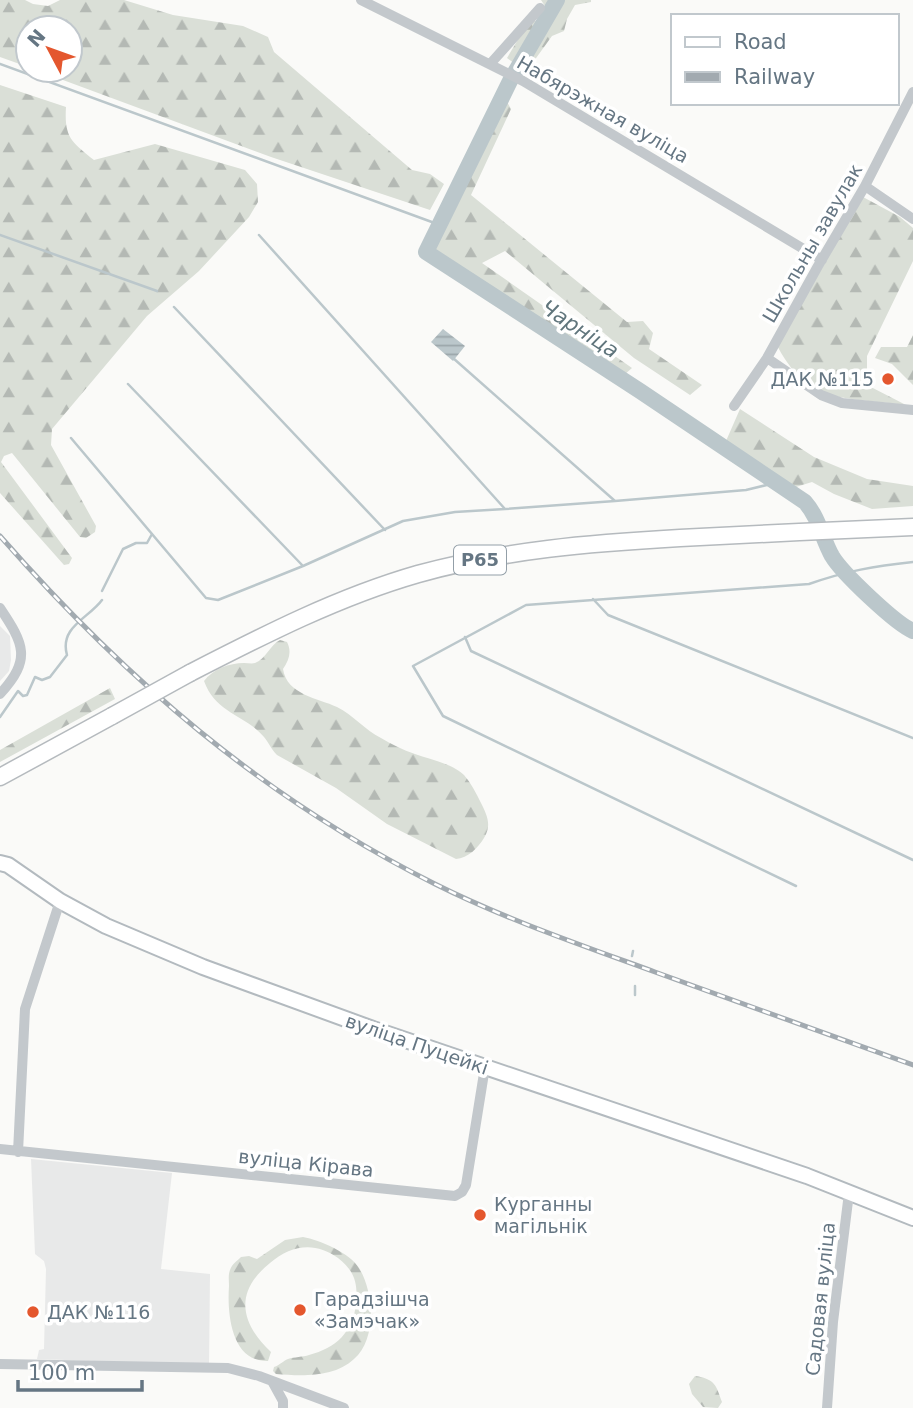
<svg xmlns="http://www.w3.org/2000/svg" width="913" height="1408" viewBox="0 0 913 1408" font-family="'DejaVu Sans',sans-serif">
  <defs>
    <pattern id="forest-firs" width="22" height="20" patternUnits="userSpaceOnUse" patternTransform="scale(1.75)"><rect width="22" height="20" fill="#dadfd7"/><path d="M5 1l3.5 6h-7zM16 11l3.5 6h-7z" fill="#b4b9b4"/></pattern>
    <pattern id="water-rules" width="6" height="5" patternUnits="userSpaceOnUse" patternTransform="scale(1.75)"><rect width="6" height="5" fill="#bbc7cb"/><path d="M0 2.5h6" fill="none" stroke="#9ca6aa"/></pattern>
  </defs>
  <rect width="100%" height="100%" fill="#fafaf8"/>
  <path fill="#e8e9e9" d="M0,626L10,636L11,660L9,671L0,681Z
    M31,1159L172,1173L161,1269L210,1274L209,1365L37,1359L39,1350L44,1349L46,1269L44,1261L35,1254Z"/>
  <path fill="url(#forest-firs)" d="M0,0H25L33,4L48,6L60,0H124L173,15L243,26L268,37L274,52L412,170L430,174L444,184L430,210L271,157L36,70H70V28H28V67L0,57Z
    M541,0H591V2L575,5L567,19L564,31L552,36L526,72L507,58L526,26L532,21H538L545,6Z
    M0,85L66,107C64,138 72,142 94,160L155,144L245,170L257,184L258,202L249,217L199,271L147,316L52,429L51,445L96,526L95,532L86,538L80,537L12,453L4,456L1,462L72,558L69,564L64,565L0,493Z
    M506,100L511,109L471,195L627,322L643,321L653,333L649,349L702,385L690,395L634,358L505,251L482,263L632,368L624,375L432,250L465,189Z
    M863,197L900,217L913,228V261L867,356V385L906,405C878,401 837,401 812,388C801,383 782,357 777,345Z
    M913,335V385L892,364L875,358L881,347H907Z
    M740,409L814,457L867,479L913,486V506L872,509L834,494L812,482L796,487L726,441Z
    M280,640L287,642C292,652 289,660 283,669C287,695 318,698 337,707C353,715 365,730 381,738C391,744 403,750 415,754C431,760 451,763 464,775C471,783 476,793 481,803C487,815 492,825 484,838C478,848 468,858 456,859L387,824L336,788L277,755C271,749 269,743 264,737C246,715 216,714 204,681C213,669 229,663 244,663C248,663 252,664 255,663C265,660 270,645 280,640Z
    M110,688L115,699L0,762V750Z
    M303,1237C320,1240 350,1253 359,1268C374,1292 377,1339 354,1359C334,1378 301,1376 276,1374L273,1371L274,1367C280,1365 283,1361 288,1359C294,1357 303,1357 309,1355C336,1348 353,1332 356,1304C358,1284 355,1271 338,1258C315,1241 291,1245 270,1263C235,1291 239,1322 271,1352L268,1361C231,1362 227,1313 229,1286C229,1281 228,1275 230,1270C232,1264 237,1261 241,1257L249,1256L257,1259L285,1240Z
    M695,1376C715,1379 716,1385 722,1402L718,1408L703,1407L692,1394L689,1384Z"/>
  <path fill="url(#water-rules)" d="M443,329L465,346L453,361L431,342Z"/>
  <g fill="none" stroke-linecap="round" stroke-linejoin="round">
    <path stroke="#bbc7cb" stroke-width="2.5" d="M0,64L440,225
      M0,235L157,291
      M259,235L505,509L615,501
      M174,307L385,530
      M453,358L615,501L746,490L775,483
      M128,384L303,566
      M71,438L206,598L218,600L303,566L403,521L455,512L505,509
      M102,591L123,549L136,543H147L152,534
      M593,599L608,615L913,738
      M465,637L471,651L913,860
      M0,717L18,691L23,696L27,695L35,677L42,680L50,677L67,655C59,627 89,618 102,600
      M796,886L443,716L413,666L526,605L809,584C846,571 875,566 913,562
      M632,956L633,951
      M635,986V995"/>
    <path stroke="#bbc7cb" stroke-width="16" d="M557,0L510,81L426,252L640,391L805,502C819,518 822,538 832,556C842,573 896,624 913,631"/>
    <g stroke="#b3babf" stroke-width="18">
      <path id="secondary" d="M0,863L8,865L60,901L106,926L203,967L373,1029L807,1176L913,1218"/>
    </g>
    <g stroke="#b5babe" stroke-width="19">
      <path id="primary" d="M190,673C264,635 338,597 418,574C504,550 592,543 680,538C758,534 835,530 913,527
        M0,777L112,716"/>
    </g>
    <path stroke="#c3c8cc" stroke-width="10" d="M361,0L523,81L822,260
      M491,63L540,8
      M865,186L913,219
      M767,358L821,395L842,403L913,410
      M734,406L767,358L818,266L865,186L913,92
      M0,608C24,644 32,659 0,694
      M0,1149L455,1196L462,1192L466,1185L485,1067
      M18,1152L25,1009L60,901
      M0,1364L228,1368L259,1376L344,1408
      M272,1381L283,1401V1408
      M827,1408L833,1322L849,1193"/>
    <use href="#secondary" stroke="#fff" stroke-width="14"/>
    <use href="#primary" stroke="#fff" stroke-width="16"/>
    <g stroke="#a2aab0" stroke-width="5">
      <path id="rail" d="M0,536C127,681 262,797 435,884C505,919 581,945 655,972C741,1003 827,1034 913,1065"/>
    </g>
    <use href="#rail" stroke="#fff" stroke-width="2.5" stroke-dasharray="8" stroke-linecap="butt"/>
    <g stroke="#b5babe" stroke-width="19" stroke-linecap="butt">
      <path id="primary-bridge" d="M112,716L190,673"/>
    </g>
    <use href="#primary-bridge" stroke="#fff" stroke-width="16"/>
  </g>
  <g fill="#e4572e" stroke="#fff" stroke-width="2.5">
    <circle cx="888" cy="379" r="7"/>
    <circle cx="480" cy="1215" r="7"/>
    <circle cx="300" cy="1310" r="7"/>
    <circle cx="33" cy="1312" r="7"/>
  </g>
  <g text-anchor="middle" stroke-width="7" stroke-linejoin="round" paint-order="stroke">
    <rect fill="#fff" stroke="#939fa8" stroke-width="2" x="454" y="545.5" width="52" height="29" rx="5"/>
    <g font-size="18" font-weight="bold" fill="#657683">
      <text x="480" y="566">Р65</text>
    </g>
    <g font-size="19" fill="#657683" stroke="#fff">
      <text transform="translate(603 109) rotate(30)" y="7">Набярэжная вуліца</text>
      <text transform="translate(812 243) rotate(-60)" y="7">Школьны завулак</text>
      <text transform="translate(417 1044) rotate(19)" y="7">вуліца Пуцейкі</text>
      <text transform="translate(306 1163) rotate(6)" y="7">вуліца Кірава</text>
      <text transform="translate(820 1299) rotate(-84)" y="7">Садовая вуліца</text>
    </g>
    <g font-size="19" fill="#657683" stroke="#fff" text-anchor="start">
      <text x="874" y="386" text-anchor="end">ДАК №115</text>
      <text x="494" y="1211">Курганны<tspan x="494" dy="22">магільнік</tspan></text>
      <text x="314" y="1306">Гарадзішча<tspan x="314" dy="22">«Замэчак»</tspan></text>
      <text x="47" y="1319">ДАК №116</text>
    </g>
    <g font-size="21" font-style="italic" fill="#60757c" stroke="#fff">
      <text transform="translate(580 329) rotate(33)" y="7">Чарніца</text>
    </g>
  </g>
  <rect x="671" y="14" width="228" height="91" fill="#ffffff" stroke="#c1c8cd" stroke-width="2"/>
  <rect x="685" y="37" width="35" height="10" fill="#ffffff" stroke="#c1c8cd" stroke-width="2"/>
  <text x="734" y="49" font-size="21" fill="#657683">Road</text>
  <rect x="685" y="72" width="35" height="10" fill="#a2aab0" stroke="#c1c8cd" stroke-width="2"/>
  <text x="734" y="84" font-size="21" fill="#657683">Railway</text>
  <g transform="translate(49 49) rotate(311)"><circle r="33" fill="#ffffff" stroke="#c1c8cd" stroke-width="2"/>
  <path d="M0-5L12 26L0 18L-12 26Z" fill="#e4572e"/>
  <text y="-10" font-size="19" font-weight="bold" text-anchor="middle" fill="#657683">N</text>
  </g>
  <path d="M18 1380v10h124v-10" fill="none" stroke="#657683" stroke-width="3.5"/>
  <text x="28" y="1380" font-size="21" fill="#657683" stroke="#ffffff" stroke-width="5" paint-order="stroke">100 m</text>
</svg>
